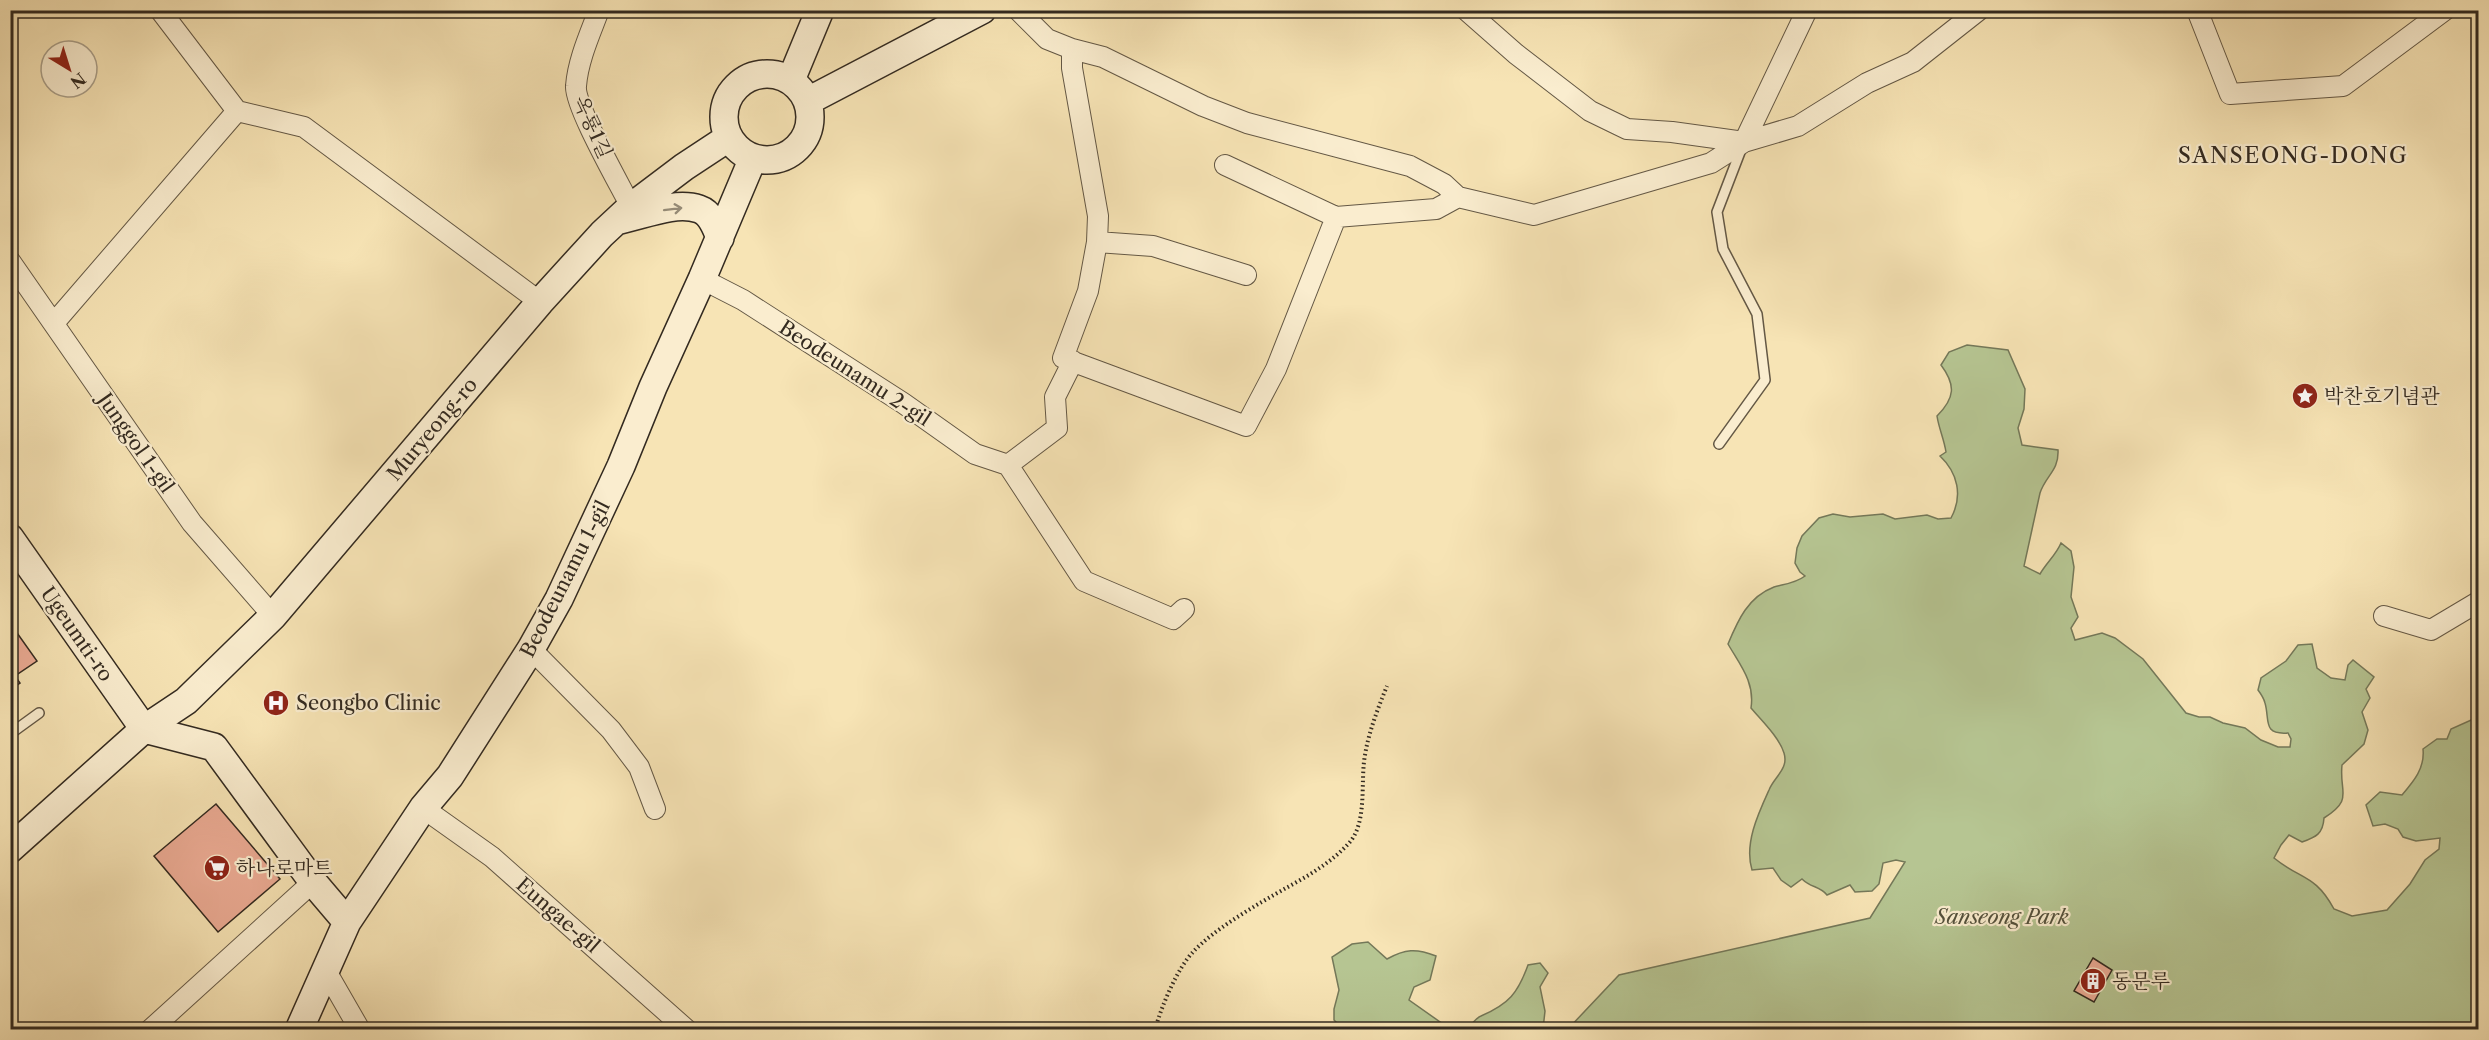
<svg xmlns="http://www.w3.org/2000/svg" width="2489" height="1040" viewBox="0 0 2489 1040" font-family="'Libre Caslon Text','Noto Serif KR',serif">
  <rect width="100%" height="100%" fill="#f7e4b5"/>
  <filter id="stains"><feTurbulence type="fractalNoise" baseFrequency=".00333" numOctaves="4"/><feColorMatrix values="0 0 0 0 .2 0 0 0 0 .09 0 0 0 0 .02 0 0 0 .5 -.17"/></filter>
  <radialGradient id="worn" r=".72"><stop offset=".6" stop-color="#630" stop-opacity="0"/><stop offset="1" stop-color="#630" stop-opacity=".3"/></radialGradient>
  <path fill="#b6c592" stroke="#747859" stroke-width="1.5" d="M1967,345L2008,350L2025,389L2024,409L2018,428L2022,445L2058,450C2059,471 2046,475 2040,493L2024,566L2040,574C2047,562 2056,555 2061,543L2071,551L2074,567L2071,597L2078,617L2071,628L2075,640L2102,633L2115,638L2143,659L2186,713L2199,717H2210L2223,723L2245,728L2261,740L2278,747H2290L2291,739L2288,733C2262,735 2270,720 2265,703C2264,699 2261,694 2258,690L2261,678L2286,661L2298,645L2312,644L2317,668L2331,678L2345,680L2348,665L2353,660L2374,677L2366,689L2370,698L2362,712L2368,730L2364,744L2342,765C2339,793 2354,799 2324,818C2323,834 2316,837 2302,842L2289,835L2281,845L2274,858C2301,880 2315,874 2334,909L2352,916L2387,910L2410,884L2425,860L2439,849L2440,838L2416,841L2403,837L2398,829L2385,824L2373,826L2366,805L2380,792L2402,795C2414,781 2425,768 2423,749L2437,739H2447L2451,729L2478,717V1029L1567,1030L1619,975L1870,918L1905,862L1896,860L1883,863L1879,884L1872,891L1855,892L1850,885L1827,895C1820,886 1811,888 1802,879L1791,887L1781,880L1773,868L1752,870C1744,844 1758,814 1769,790C1774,777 1789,769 1784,753C1779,737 1761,720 1751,708C1755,682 1740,665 1728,644C1738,620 1748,597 1774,587C1785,584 1796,583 1805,576L1800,572L1795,563L1797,548L1802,536L1819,518L1833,514L1850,517L1883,514L1895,519L1927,515L1938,519L1951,518C1963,496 1958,473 1940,456L1946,452C1944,439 1939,429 1937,416C1955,398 1956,385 1941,365L1949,352Z
    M1368,942L1387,959C1405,949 1416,948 1436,956L1430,980L1414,987L1409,1000L1450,1029H1343L1334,1020V1009L1339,990L1332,957L1352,944Z
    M1540,963L1548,973L1540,987L1545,1011L1543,1029H1452C1456,1029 1462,1029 1466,1028C1472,1026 1475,1018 1481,1016C1509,1004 1518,993 1528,965Z"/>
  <path fill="#ebab94" stroke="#332a20" stroke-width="1.5" d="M10,623L37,661L15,676L20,683L10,690Z
    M216,804L280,879L218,932L154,856Z
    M2093,958L2112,970L2094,1002L2074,991Z"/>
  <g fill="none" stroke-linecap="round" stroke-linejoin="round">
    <g stroke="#645845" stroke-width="12">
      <path id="lane" d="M1719,444L1765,380L1757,314L1723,249L1717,212L1742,147
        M10,734L39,713"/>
    </g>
    <g stroke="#645845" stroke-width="22">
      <path id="street" d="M160,10L237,111L304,127L540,302
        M599,10C590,34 578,60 576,86C574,105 620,185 631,207
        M1018,10L1047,39L1072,49
        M1466,10L1516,54L1590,111L1627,129L1672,132L1744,142
        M2197,10L2230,94L2343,86L2445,10
        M1744,142L1807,10
        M1225,165L1336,217L1436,209L1458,197
        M1097,242L1098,216L1072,68V49L1103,57L1203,106L1247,123L1410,166L1444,184L1458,197L1534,215L1711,163L1744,142L1798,126L1867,83L1913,62L1979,10
        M10,261L192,523L273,616
        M1246,275L1153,246L1097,242L1088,291L1063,358L1246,426L1276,369L1336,217
        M702,279L743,300L903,403L975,454L1008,465
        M54,323L237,111
        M1073,361L1055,397L1057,428L1008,465L1084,581L1173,619L1184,609
        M2384,616L2431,630L2478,602
        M531,649L611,730L639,767L655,809
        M423,808L492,857L687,1030
        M326,971L360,1030
        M150,1030L313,882"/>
    </g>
    <g stroke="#332a20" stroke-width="30">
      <path id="secondary" d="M724 117a43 43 0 1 1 86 0a43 43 0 1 1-86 0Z
        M791,80L820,10
        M808,101L982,10
        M620,220C644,215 675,201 699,209C711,213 716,227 720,238
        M10,538L144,729
        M144,729L214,747L313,882L347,922
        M10,849L144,729L186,701L273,616L540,302L602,234L631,207L684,167L728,138
        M299,1030L347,922L423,808L450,776L531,649L559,599L621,466L653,387L702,279L753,158"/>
    </g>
    <path stroke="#332a20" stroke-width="4" stroke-dasharray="1.5 3" stroke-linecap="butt" d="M1155,1030C1161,1007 1177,969 1193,952C1214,929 1258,904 1286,888C1308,876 1332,862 1349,843C1368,822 1360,781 1365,755C1369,731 1378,708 1387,686"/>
    <use href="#lane" stroke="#faedcf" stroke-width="9"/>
    <use href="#street" stroke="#faedcf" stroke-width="20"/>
    <use href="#secondary" stroke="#faedcf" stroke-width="27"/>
  </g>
  <defs><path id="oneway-shaft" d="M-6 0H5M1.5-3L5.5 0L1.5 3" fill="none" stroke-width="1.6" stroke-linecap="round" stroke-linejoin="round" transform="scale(1.5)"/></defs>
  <use stroke="#968c78" href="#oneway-shaft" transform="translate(673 209) rotate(-7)"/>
  <defs>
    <g id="sight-disc" transform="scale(1.35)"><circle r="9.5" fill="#8f2418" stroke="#faedcf"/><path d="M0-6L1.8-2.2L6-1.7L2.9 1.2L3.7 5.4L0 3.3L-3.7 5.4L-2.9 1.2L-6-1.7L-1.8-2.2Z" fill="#fff"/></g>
    <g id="hospital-disc" transform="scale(1.35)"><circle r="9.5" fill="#8f2418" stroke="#faedcf"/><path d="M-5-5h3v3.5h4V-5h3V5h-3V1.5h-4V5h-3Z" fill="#fff"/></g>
    <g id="supermarket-disc" transform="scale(1.35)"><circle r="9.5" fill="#8f2418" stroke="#faedcf"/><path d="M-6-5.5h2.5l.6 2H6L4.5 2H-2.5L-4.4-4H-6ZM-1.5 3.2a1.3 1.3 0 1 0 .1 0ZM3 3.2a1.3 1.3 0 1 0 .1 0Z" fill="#fff"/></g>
    <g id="building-disc" transform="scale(1.35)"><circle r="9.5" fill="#8f2418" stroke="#faedcf"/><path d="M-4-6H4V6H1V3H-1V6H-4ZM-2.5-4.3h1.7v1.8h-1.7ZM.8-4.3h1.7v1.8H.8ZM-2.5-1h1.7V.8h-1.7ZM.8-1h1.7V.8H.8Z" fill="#fff"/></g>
  </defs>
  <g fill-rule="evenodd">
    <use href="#sight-disc" x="2305" y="396"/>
    <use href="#hospital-disc" x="276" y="703"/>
    <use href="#supermarket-disc" x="217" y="868"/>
    <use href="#building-disc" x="2093" y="981"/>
  </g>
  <g text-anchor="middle" stroke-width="4.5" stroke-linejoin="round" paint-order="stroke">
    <g font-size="20" fill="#332a20" stroke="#faedcf">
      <text transform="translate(593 127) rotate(66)" y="7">옥룡1길</text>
      <text transform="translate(855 373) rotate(33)" y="7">Beodeunamu 2-gil</text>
      <text transform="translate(432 429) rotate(-50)" y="7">Muryeong-ro</text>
      <text transform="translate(136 443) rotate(55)" y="7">Junggol 1-gil</text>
      <text transform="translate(565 579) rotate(-63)" y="7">Beodeunamu 1-gil</text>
      <text transform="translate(77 634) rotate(55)" y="7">Ugeumti-ro</text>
      <text transform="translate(558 915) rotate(41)" y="7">Eungae-gil</text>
    </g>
    <g font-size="20" fill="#332a20" stroke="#faedcf" text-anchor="start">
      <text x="2324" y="403">박찬호기념관</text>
      <text x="296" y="710">Seongbo Clinic</text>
      <text x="236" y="875">하나로마트</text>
      <text x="2112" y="988">동문루</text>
    </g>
    <g font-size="20" font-style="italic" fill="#54513c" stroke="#faedcf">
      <text x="2002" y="924">Sanseong Park</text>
    </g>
    <g font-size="22" letter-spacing="1.5" fill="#332a20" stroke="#faedcf">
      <text x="2293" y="163">SANSEONG-DONG</text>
    </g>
  </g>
  <rect width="2489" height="1040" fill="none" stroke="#f7e4b5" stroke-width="36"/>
  <rect x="12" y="12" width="2465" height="1016" fill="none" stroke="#332a20" stroke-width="3"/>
  <rect x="18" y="18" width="2453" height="1004" fill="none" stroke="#332a20" stroke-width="1.5"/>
  <g transform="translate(69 69) rotate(142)"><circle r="28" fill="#faedcf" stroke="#aa9f89" stroke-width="1.5"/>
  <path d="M0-4.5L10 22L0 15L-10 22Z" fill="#8f2418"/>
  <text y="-9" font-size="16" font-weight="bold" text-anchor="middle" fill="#332a20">N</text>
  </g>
  <rect width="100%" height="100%" filter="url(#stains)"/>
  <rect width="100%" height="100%" fill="url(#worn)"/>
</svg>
